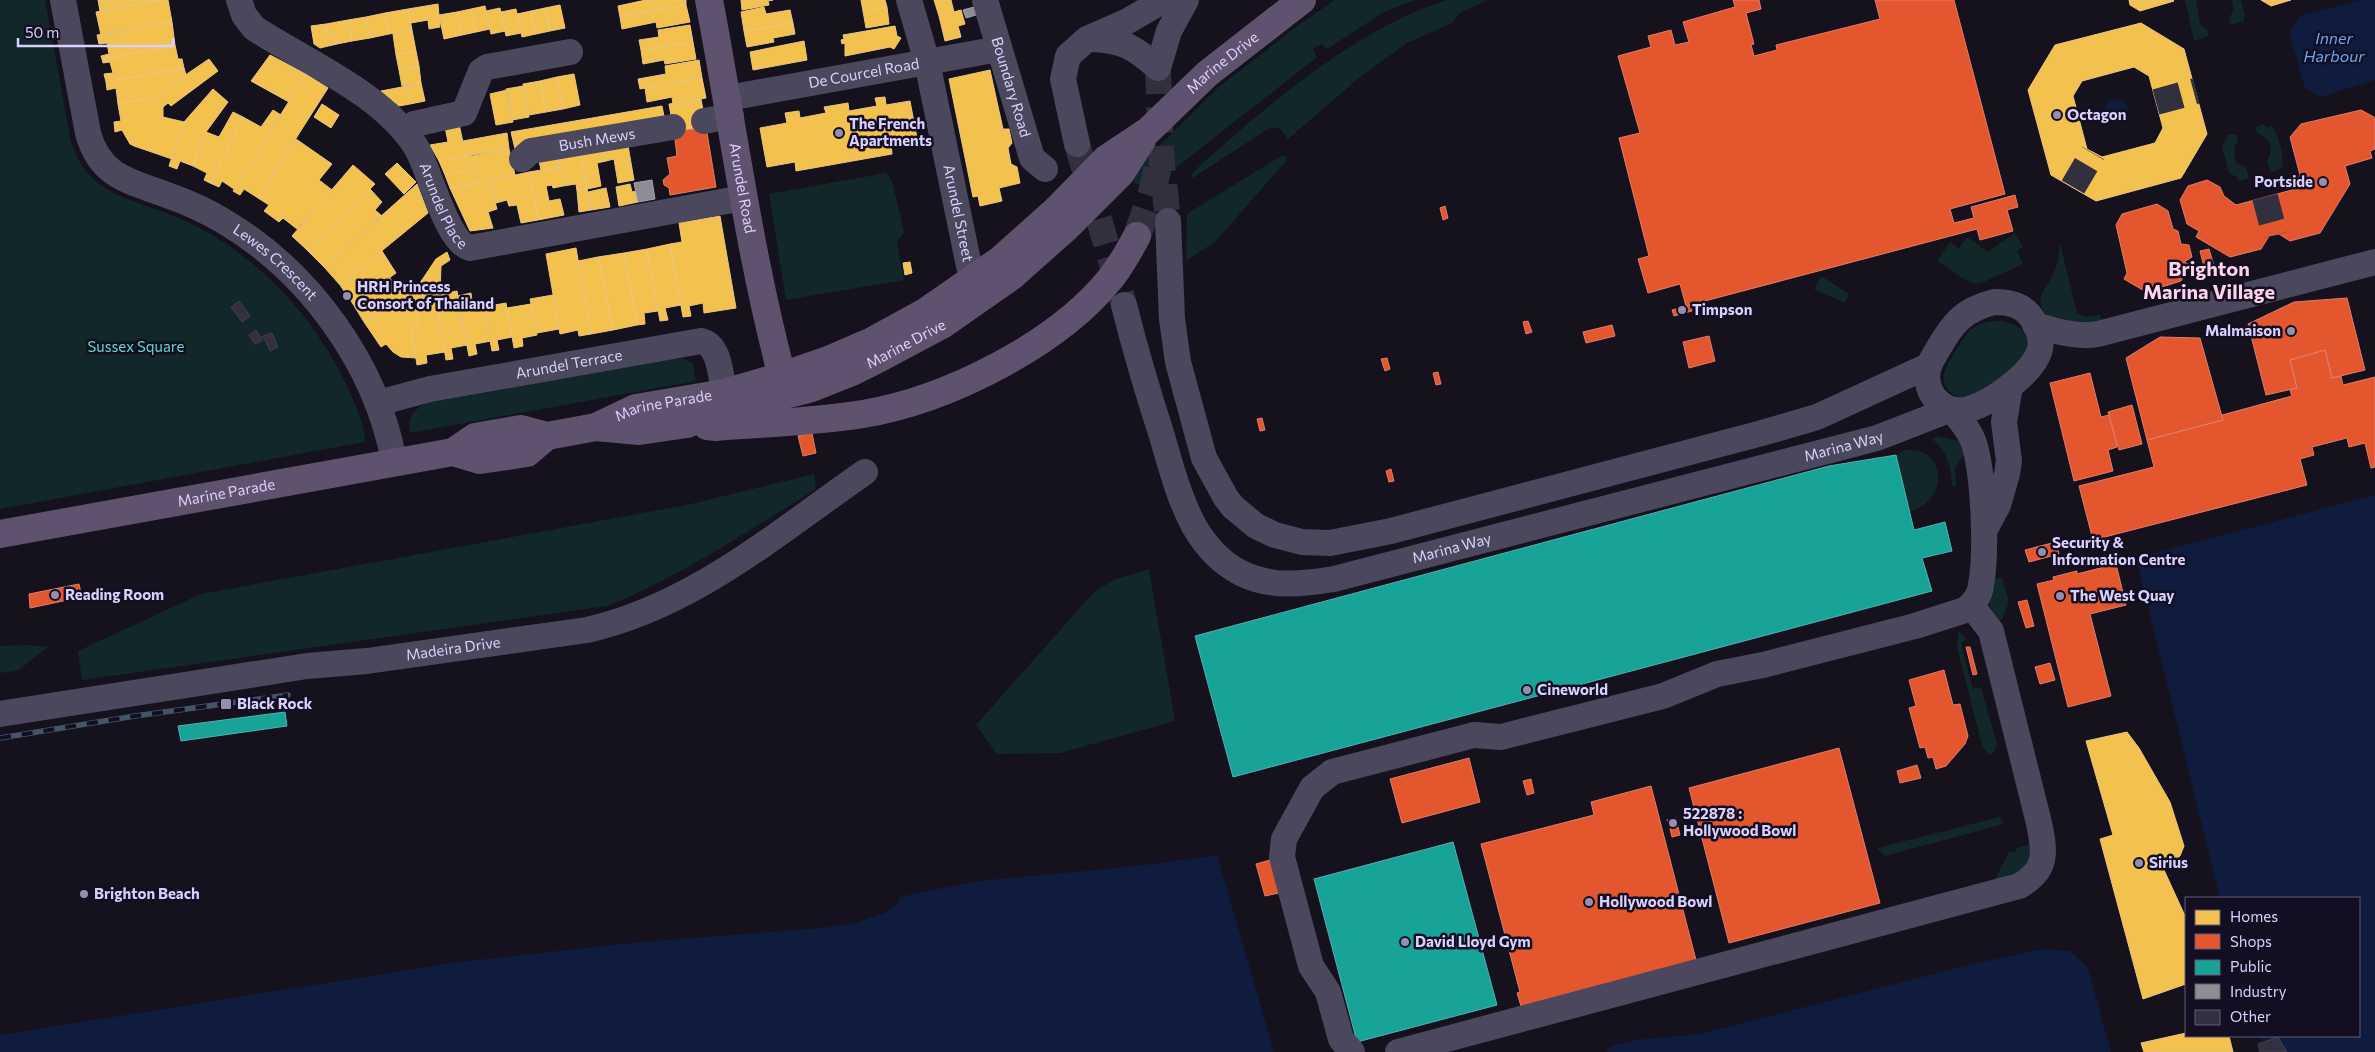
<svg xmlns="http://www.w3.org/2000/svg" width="2375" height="1052" viewBox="0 0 2375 1052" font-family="Commissioner,sans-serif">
  <rect width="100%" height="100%" fill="#15121d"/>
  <path fill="#122729" d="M0,0H45L71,142C89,195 129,198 174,216C194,224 213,235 231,247C280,282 318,327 345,382C351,395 368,430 364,442L0,509Z
    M1335,0H1415L1384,12L1327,49L1321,44L1313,49L1317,57L1154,185L1145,189L1135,183L1130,175L1220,86L1300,24Z
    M1447,0H1488L1460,13L1452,23L1407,43L1359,78L1288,139L1280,129L1271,127L1191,179L1193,172C1263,109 1356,28 1447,0Z
    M2185,0H2196L2200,24L2208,31V36L2194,41Z
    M2232,0H2241L2245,15L2243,22L2230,25L2229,18L2234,10Z
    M2264,124L2266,128L2271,126C2280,135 2284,156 2282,168L2271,172L2267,161C2274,149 2271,138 2257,133L2255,127Z
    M2236,134L2238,140L2234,148L2236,163L2246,167L2249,178L2238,181L2237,177L2229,173L2222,146L2228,135Z
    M1281,156H1285L1287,160L1216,241L1186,261L1187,214Z
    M886,173L892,181L904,232L897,242L904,280L786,300L769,194Z
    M2015,233L2023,247L2017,251L2023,264L1979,284L1967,281L1937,261L1950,242L1959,249L1967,237L1988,252Z
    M2060,243L2077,313L2086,317L2100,315L2102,321L2087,324L2050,321C2029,296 2048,291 2056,267C2059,259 2059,250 2060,243Z
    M1821,276L1849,294L1845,303L1814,289Z
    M1999,321C2022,323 2035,339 2022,361C2018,368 1988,391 1980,396C1974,398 1964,397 1957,397C1933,382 1947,365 1958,347C1963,339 1968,330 1976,326C1983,322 1992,321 1999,321Z
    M680,357L693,364L696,381L410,433C407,418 413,409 427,403Z
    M1936,436L1964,442V455L1955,468L1956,486L1954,487L1952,486C1951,465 1948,453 1932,439Z
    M1905,450C1945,446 1951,498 1910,512L1896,455Z
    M814,474L816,489C748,531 681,577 607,606L82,680L78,651L201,594L687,505Z
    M1149,569L1175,721L1060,753L997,754L976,725L1093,593L1113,580Z
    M2002,578L2009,602L2002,619L1996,622L1986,598L1995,579Z
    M1959,631L1966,639L1961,643L1973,689L1981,687L1997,744L1994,752L1989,755L1983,748L1958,652L1957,645Z
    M27,645L48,647L19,670L0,673V646Z
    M2000,817L2004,824L1885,856L1877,848Z
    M2033,843L2030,868L1996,880L1995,879L2009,852L2014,853L2017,848Z"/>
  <path fill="#0f1c3e" d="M2361,0H2375V80L2321,97L2305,88L2289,33L2299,16Z
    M2104 111a12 12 0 1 1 24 0a12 12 0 1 1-24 0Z
    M2375,495V1052H2265L2261,1036H2359V898H2220L2136,558Z
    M1217,855L1274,1052H0V1035L459,962L641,942L822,928L854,923L887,912L896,906L900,897C932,890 965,883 998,879C1071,872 1144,867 1217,855Z
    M2042,949L2070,951L2088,968L2111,1052H1606L1612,1046L1635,1040L1700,1034L1969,965Z"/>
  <path fill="#f2c14e" stroke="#eac682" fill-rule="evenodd" d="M98,0H159L100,11Z
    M159,0H168L172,22L101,35L96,12Z
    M646,0H686V5L620,17L618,6Z
    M741,0H773L768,1L769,5L742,10Z
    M861,0H885L887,7L863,11Z
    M934,0H951L954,12L939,16Z
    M2129,0H2173L2174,1L2140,11L2130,5Z
    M2261,0H2291L2271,6Z
    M438,4L440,27L429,29L428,20L411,23L408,9Z
    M560,5L565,28L550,31L545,8Z
    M686,5L690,22L657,28L656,22L622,29L620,17Z
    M485,6L490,29L476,32L471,9Z
    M764,7L766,14L790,10L793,23L744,31L741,12Z
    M887,7L889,24L866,28L863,11Z
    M500,8L505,31L491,34L486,11Z
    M545,8L550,31L536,34L531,11Z
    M408,9L412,30L389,34L385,13Z
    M471,9L476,32L462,35L457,12Z
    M516,9L521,33L506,36L501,12Z
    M961,10L965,24L958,26L961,37L945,41L939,16Z
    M531,11L536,34L522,37L517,14Z
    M457,12L462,35L444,39L439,15Z
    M385,13L389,34L370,38L366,17Z
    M366,17L370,38L352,41L348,20Z
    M348,20L352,41L337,44L335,33L328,35L326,24Z
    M172,22L175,45L102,59L101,56L109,54L107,43L99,44L97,35Z
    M793,23L795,34L773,38L774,42L747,47L744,31Z
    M2141,23L2184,49L2207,134L2181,178L2096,201L2051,175L2028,90L2055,45ZM2134,67L2149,76L2163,128L2155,143L2102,157L2087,149L2073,96L2082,81Z
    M326,24L328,35L335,33L337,44L320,48L314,44L311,26Z
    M690,25L693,42L641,50L639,40L659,37L658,30Z
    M895,26L897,36L901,38L894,49L890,47L845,56V43L842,44L841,40L844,39L843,35Z
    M412,30L416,51L396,55L393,34Z
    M804,41L807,60L753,70L750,52Z
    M693,42L696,59L665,64L664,60L643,64L641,50Z
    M175,45L178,59H182L184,68L106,82L104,74L113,73L110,62L103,63L102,59Z
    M416,51L419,66L399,70L396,55Z
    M270,55L306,74L289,102L251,81Z
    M209,59L218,71L171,106L168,103L163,107V117L184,122L172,159L134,146L130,144L122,130L115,132L114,122L121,121L118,104L153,97Z
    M699,60L702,78L640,89L638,79L666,74L665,66Z
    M419,66L421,83L402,86L399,70Z
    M184,68L186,75L153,97L118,104L116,88L107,90L106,82Z
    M990,70L1003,129H1009L1012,143L1008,148L1011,164L1017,167L1020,183L999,188L1002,201L980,206L978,196L973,197L949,79Z
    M306,74L328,88L258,198L244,189L240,195L233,191Z
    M574,74L580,105L563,109L557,77Z
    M557,77L563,109L546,112L540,81Z
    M702,78L706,98L673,104L672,97L647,102L645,88Z
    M540,81L546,112L529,115L523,84Z
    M421,83L425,101L410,104L407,86Z
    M407,86L410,104L399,106L381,91Z
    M523,86L529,117L512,120L506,89Z
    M213,89L228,102L206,132L193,166L180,161L177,169L169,166L184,122Z
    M507,90L513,122L496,125L490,94Z
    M885,97L886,105L910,101L917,138L891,143L892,154L796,171L795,162L767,167L760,128L787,123L785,113L799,111L800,118L826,113L824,107L848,103L849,111L877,106L875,98Z
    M701,99L706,127L674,132L669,104Z
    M322,104L339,115L331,128L314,117Z
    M662,106L665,121L515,149L511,132Z
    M273,110L281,115L234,189L222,181L219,187L210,183L243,117L261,127Z
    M233,112L243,117L210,183L204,180L207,173L193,166L206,132L219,137Z
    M459,124L466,156L439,161L430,145L448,142L445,127Z
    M507,133L509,149L466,156L463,141Z
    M296,139L332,164L319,180L332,190L297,229L283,218L279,222L264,211L269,205L258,198Z
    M627,140L634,180L618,183L614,159L606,161L603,145Z
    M603,145L606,161L597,163L601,186L587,189L580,149Z
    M509,149L515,175L478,183L473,156Z
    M580,149L587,189L577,191L576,184L563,186L557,153Z
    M557,153L559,167L541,170L538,156Z
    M466,156H473L475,169L445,175L439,161Z
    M397,163L416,182L404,194L385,174Z
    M353,165L375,184L308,251L292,236Z
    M559,167L563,186L553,188L552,185L546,186L549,201L560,199L564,215L538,220L529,172Z
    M475,169L478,183L450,188L445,175Z
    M529,172L538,220L521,223L517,205L509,206L507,200L496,203L489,181Z
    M489,181L497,209L488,212L493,228L470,231L450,188Z
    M417,184L428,213L340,285L324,267Z
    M630,184L632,192L636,191L638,202L619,206L616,187Z
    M606,188L610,207L591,210L588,192Z
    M370,189L382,202L375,210L382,216L324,267L308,251Z
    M587,189L591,210L579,212L577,191Z
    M720,216L736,308L704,313L703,303L689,306L691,316L683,317L670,244L682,242L679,223Z
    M670,244L681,305L665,308L668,320L660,321L647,249Z
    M576,248L591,334L579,336L578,330L560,334L546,254Z
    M647,249L658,311L644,313L645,324L637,325L624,253Z
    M382,251L396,273L353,304L340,285Z
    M447,252L450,260L441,266L439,316L445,352L426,355L427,363L417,365L411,327L419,326L417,314L422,311L427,279L424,277L436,259Z
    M624,253L637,325L613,330L598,257Z
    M598,257L613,330L591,334L578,261Z
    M910,262L912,273L905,275L903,263Z
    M424,277L427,279L422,311L417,314L419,326L411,327L416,358L401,357L393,352L386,344L381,347L364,322L403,301L401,297L417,287Z
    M390,278L397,288L405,284L410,292L401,297L403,301L364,322L353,304Z
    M457,291L467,345L451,348L453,359L446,360L439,316L440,294Z
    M471,293L473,310L484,307L491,341L475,344L477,354L469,356L457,296Z
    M553,295L559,329L537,333L530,299Z
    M506,303L512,337L497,340L499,350L492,351L484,307Z
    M531,304L537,335L522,338L523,346L514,348L507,308Z
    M2127,732L2139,748L2170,802L2184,846L2180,856L2164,870L2186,918V984L2143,999L2100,839L2113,835L2086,741Z
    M2186,1033V1036H2229L2233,1052H2144L2141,1043Z"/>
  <path fill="#e4572e" stroke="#e17c6c" d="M1733,0H1759L1761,9L1746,13L1754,44L1751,45L1754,56L1777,50L1776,45L1880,19L1875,0H1954L2005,194L1950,209L1954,223L1974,218L1971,207L2015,195L2018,207L2007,210L2013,231L1980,240L1977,229L1686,306L1680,284L1648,293L1638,259L1649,256L1619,138L1640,133L1618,56L1651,47L1648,36L1671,30L1675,45L1689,42L1683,22L1735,7Z
    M2361,110L2374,117L2375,122V149L2370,151L2372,158L2345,166L2350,184L2320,233L2290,241L2279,234L2269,236L2261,249L2230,257L2196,237L2199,231L2187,224L2180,200L2188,186L2207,180L2220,187L2224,196L2236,205L2292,190L2300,175L2290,137L2301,124Z
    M706,127L716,187L670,195L669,188L664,185L663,180L670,174L667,158L677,156L674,132Z
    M2157,204L2168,211L2173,229L2178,231L2181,244L2189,245L2192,257L2184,262L2190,265L2181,281L2146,292L2124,279L2127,273L2116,225L2122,214Z
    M1445,206L1448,218L1443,220L1440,208Z
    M2209,249L2215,269L2205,271L2200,251Z
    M2347,298L2365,370L2332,378L2325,350L2290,360L2297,388L2266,395L2248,324L2294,302Z
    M1690,305L1692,311L1674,316L1672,310Z
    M1528,321L1532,332L1526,334L1523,322Z
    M1612,325L1615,336L1586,343L1583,332Z
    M1709,336L1715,361L1689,368L1683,342Z
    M2160,337L2200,338L2223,420L2147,440L2126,358Z
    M2325,350L2332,378L2341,376L2343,385L2375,377V467L2371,468L2365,443L2349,447L2347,438L2312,447L2314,455L2300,459L2307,485L2093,540L2079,486L2154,467L2147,440L2223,420L2222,415L2292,396L2290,390L2297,388L2290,360Z
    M1387,358L1390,369L1385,371L1381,359Z
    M1438,372L1441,384L1436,385L1433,373Z
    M2090,373L2101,417L2109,415L2117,447L2108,450L2113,471L2074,481L2050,383Z
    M2132,405L2142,444L2119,450L2108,412Z
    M1262,418L1265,430L1260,431L1257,419Z
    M812,433L816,453L803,456L798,436Z
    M1391,469L1394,481L1389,482L1386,471Z
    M2056,542L2059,554L2029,562L2025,550Z
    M2116,564L2126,605L2090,614L2111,696L2068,707L2037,584L2054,580L2053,577L2077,571V574Z
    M79,584L82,597L30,608L29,594Z
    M2027,600L2034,626L2026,628L2018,602Z
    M1966,647H1970L1977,674L1973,675Z
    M2050,663L2055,680L2040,684L2035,667Z
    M1944,670L1953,705L1960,704L1968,736L1965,744L1946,766L1936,769L1933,757L1928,758L1925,747L1920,748L1909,708L1916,706L1909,680Z
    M1839,748L1880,903L1729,943L1689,788Z
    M1469,758L1480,802L1402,823L1390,779Z
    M1917,765L1921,778L1900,783L1897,771Z
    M1531,779L1534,793L1527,795L1523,781Z
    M1651,786L1696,960L1521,1006L1517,993L1520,992L1481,844L1594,815L1591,802Z
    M1676,818L1678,826L1670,828L1667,820Z
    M1678,827L1680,835L1672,837L1670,829Z
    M1270,860L1279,893L1265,896L1256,864Z"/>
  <path fill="#17a398" stroke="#51b1b6" d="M1896,455L1914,530L1945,522L1952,551L1922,558L1932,591L1233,777L1195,636L1829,466Z
    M285,712L287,726L181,741L178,726Z
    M1453,842L1497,1005L1357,1042L1314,879Z"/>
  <path fill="#8d8d92" stroke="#a4a1b2" d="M974,7L976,15L966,18L963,10Z
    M652,180L655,199L638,202L634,183Z"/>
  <path fill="#34303f" stroke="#423c50" d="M239,301L250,316L242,322L231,307Z
    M256,330L263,340L255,344L249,335Z
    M272,333L278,347L270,351L263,336Z
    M2278,1037L2287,1052H2260L2258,1044Z"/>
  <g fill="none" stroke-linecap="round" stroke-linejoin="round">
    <path stroke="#322f3f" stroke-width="26" stroke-dasharray="26 13" stroke-linecap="butt" d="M1158,68L1161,153L1168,221
      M2156,102L2196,91
      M1077,144L1124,305
      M2073,187L2093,153
      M2265,197L2275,235"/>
    <path stroke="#322f3f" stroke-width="28" stroke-dasharray="28 14" stroke-linecap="butt" d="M1137,236L1152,193L1161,153"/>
    <g stroke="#4b485e" stroke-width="26">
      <path id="s1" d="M63,0L88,133C100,177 129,181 167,195C187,202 207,211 225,222C309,272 376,364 394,461"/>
      <path id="s2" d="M239,0L244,15L254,28C306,62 382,93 416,147C430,170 446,242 470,248L743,198"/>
      <path id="s3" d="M909,0L927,62L969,266L976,278"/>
      <path id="s4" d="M985,0L1032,158L1045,169"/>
      <path d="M1090,39C1123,40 1134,47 1158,68L1169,31L1186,0"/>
      <path id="s5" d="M728,98L999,49"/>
      <path d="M704,121L731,116"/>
      <path d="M405,131L414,124L464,113L481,71L487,67L570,52"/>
      <path d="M1077,144L1063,79L1068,56L1087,39L1126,22L1164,0"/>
      <path id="s6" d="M522,159L531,151L673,127"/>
      <path d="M1168,221L1172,319L1178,362L1204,458L1226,498L1233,507L1256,526L1275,535L1302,542L1330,543L1391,531L1762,433L1817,417L1928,366"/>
      <path d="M1994,302C2010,302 2024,305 2033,320C2038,328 2042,340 2040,349C2034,373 1991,403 1969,409C1945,416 1923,394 1928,370C1929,363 1934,356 1938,349C1953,323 1963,310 1994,302Z"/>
      <path id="s7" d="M1124,305C1135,349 1148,393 1162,436C1171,467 1179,498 1194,526C1205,545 1221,563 1241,573C1271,588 1303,584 1334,579L1877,438L1949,410"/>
      <path d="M2035,325C2055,331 2078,338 2098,334L2375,262"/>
      <path id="s8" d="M378,403L430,389L701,341C720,345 721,376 724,393"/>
      <path d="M1984,531L1998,505L2007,474L2009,461L2004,422L2010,386"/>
      <path id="s9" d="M0,714L307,666L367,661L587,630C693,606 777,533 865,472"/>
      <path d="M1352,1052L1341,1039L1328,992L1311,966L1282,857L1284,839L1312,788L1332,772L1474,735L1501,737L1663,696L1717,674L1763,665L1915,626L1965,610C1973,604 1980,596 1981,585C1987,552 1984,476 1974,443C1970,431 1961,421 1953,411"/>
      <path d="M1398,1052L2019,886C2048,870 2045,852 2039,823L1991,631L1971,605"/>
    </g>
    <g stroke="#5f526f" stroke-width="28">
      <path id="s10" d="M709,0C733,126 749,252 782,376"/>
      <path d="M707,426L716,427C764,423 815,422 863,414C947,400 1057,345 1111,278C1121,265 1129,251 1137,236"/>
      <path id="s11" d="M596,427L639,431L687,424L711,413L809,389L852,372L880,358L942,325L1012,276L1066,228L1121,173L1142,140"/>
      <path d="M453,452L480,460L527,453L547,436"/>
      <path id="s12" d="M0,534L453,452L475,437L492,434L521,429L547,436L596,427L636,408L724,393L782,376L828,360L872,341L925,312L1000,260L1055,211L1106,159L1148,131L1207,74L1302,0"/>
    </g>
    <g stroke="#456" stroke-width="5.5">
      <path id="rail" d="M0,738L135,716L288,695"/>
    </g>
    <use href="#rail" stroke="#130e21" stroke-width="4" stroke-dasharray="11" stroke-linecap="butt"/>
  </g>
  <g fill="#948eaf" stroke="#130e21" stroke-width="2">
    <circle cx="2057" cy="115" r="5"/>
    <circle cx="839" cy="133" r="5"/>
    <circle cx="2323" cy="182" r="5"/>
    <circle cx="347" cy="296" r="5"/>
    <circle cx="1682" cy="310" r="5"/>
    <circle cx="2291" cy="331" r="5"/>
    <circle cx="2042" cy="552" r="5"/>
    <circle cx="55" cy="595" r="5"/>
    <circle cx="2060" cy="596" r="5"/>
    <circle cx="1527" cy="690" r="5"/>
    <rect x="220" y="698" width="12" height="12" rx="2.5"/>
    <circle cx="1673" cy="823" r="5"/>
    <circle cx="2139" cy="863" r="5"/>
    <circle cx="84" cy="894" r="5"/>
    <circle cx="1589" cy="902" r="5"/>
    <circle cx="1405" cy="942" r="5"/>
  </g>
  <g text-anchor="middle" stroke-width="5" stroke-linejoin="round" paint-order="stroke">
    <g font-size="15" fill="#d9d1fd" stroke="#130e21">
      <text dy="5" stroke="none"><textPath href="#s12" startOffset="1351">Marine Drive</textPath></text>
      <text dy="5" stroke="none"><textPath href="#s5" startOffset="138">De Courcel Road</textPath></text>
      <text dy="5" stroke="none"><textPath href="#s4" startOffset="91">Boundary Road</textPath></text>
      <text dy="5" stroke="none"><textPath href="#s6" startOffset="79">Bush Mews</textPath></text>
      <text dy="5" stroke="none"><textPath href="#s10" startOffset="191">Arundel Road</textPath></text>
      <text dy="5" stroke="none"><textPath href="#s2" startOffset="300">Arundel Place</textPath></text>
      <text dy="5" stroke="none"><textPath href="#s3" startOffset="219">Arundel Street</textPath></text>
      <text dy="5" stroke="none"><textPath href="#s1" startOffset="370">Lewes Crescent</textPath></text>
      <text dy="5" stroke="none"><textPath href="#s11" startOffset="326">Marine Drive</textPath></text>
      <text dy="5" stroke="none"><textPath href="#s8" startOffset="195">Arundel Terrace</textPath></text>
      <text dy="5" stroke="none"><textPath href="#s12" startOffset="682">Marine Parade</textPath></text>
      <text dy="5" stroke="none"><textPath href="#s7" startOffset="921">Marina Way</textPath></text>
      <text dy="5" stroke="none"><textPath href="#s12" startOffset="230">Marine Parade</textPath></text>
      <text dy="5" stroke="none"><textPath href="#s7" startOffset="516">Marina Way</textPath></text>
      <text dy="5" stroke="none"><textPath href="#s9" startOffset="458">Madeira Drive</textPath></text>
    </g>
    <g font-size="15" font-weight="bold" fill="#d9d1fd" stroke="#130e21" text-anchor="start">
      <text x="2067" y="120">Octagon</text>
      <text x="849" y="129">The French<tspan x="849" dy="17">Apartments</tspan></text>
      <text x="2313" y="187" text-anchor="end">Portside</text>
      <text x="357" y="292">HRH Princess<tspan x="357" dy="17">Consort of Thailand</tspan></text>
      <text x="1692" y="315">Timpson</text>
      <text x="2281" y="336" text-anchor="end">Malmaison</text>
      <text x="2052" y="548">Security &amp;<tspan x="2052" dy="17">Information Centre</tspan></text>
      <text x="65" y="600">Reading Room</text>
      <text x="2070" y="601">The West Quay</text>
      <text x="1537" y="695">Cineworld</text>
      <text x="237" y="709">Black Rock</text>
      <text x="1683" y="819">522878 :<tspan x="1683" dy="17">Hollywood Bowl</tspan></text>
      <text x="2149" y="868">Sirius</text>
      <text x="94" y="899">Brighton Beach</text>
      <text x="1599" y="907">Hollywood Bowl</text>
      <text x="1415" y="947">David Lloyd Gym</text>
    </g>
    <g font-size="15" fill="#60dac5" stroke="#130e21">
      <text x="136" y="352">Sussex Square</text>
    </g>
    <g font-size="16" font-style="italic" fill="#64a8f8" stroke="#130e21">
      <text x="2334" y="44">Inner<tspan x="2334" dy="18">Harbour</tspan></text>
    </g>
    <g font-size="20" font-weight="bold" fill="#fdd3ea" stroke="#130e21">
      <text x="2209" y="276">Brighton<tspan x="2209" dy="23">Marina Village</tspan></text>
    </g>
  </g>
  <rect x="2185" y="897" width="175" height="140" fill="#130e21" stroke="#625c79"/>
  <rect x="2195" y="910" width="25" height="15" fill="#f2c14e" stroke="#625c79"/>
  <text x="2230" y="922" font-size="15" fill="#d9d1fd">Homes</text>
  <rect x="2195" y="934" width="25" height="15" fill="#e4572e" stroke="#625c79"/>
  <text x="2230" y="947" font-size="15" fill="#d9d1fd">Shops</text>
  <rect x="2195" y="960" width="25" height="15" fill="#17a398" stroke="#625c79"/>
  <text x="2230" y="972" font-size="15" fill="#d9d1fd">Public</text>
  <rect x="2195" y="984" width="25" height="15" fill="#8d8d92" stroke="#625c79"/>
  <text x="2230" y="997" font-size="15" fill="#d9d1fd">Industry</text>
  <rect x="2195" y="1010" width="25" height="15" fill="#34303f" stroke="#625c79"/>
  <text x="2230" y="1022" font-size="15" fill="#d9d1fd">Other</text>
  <path d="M18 38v8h155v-8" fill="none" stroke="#d9d1fd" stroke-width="2.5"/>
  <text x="25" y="38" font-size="15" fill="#d9d1fd" stroke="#130e21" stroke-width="4" paint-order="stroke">50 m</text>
</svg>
